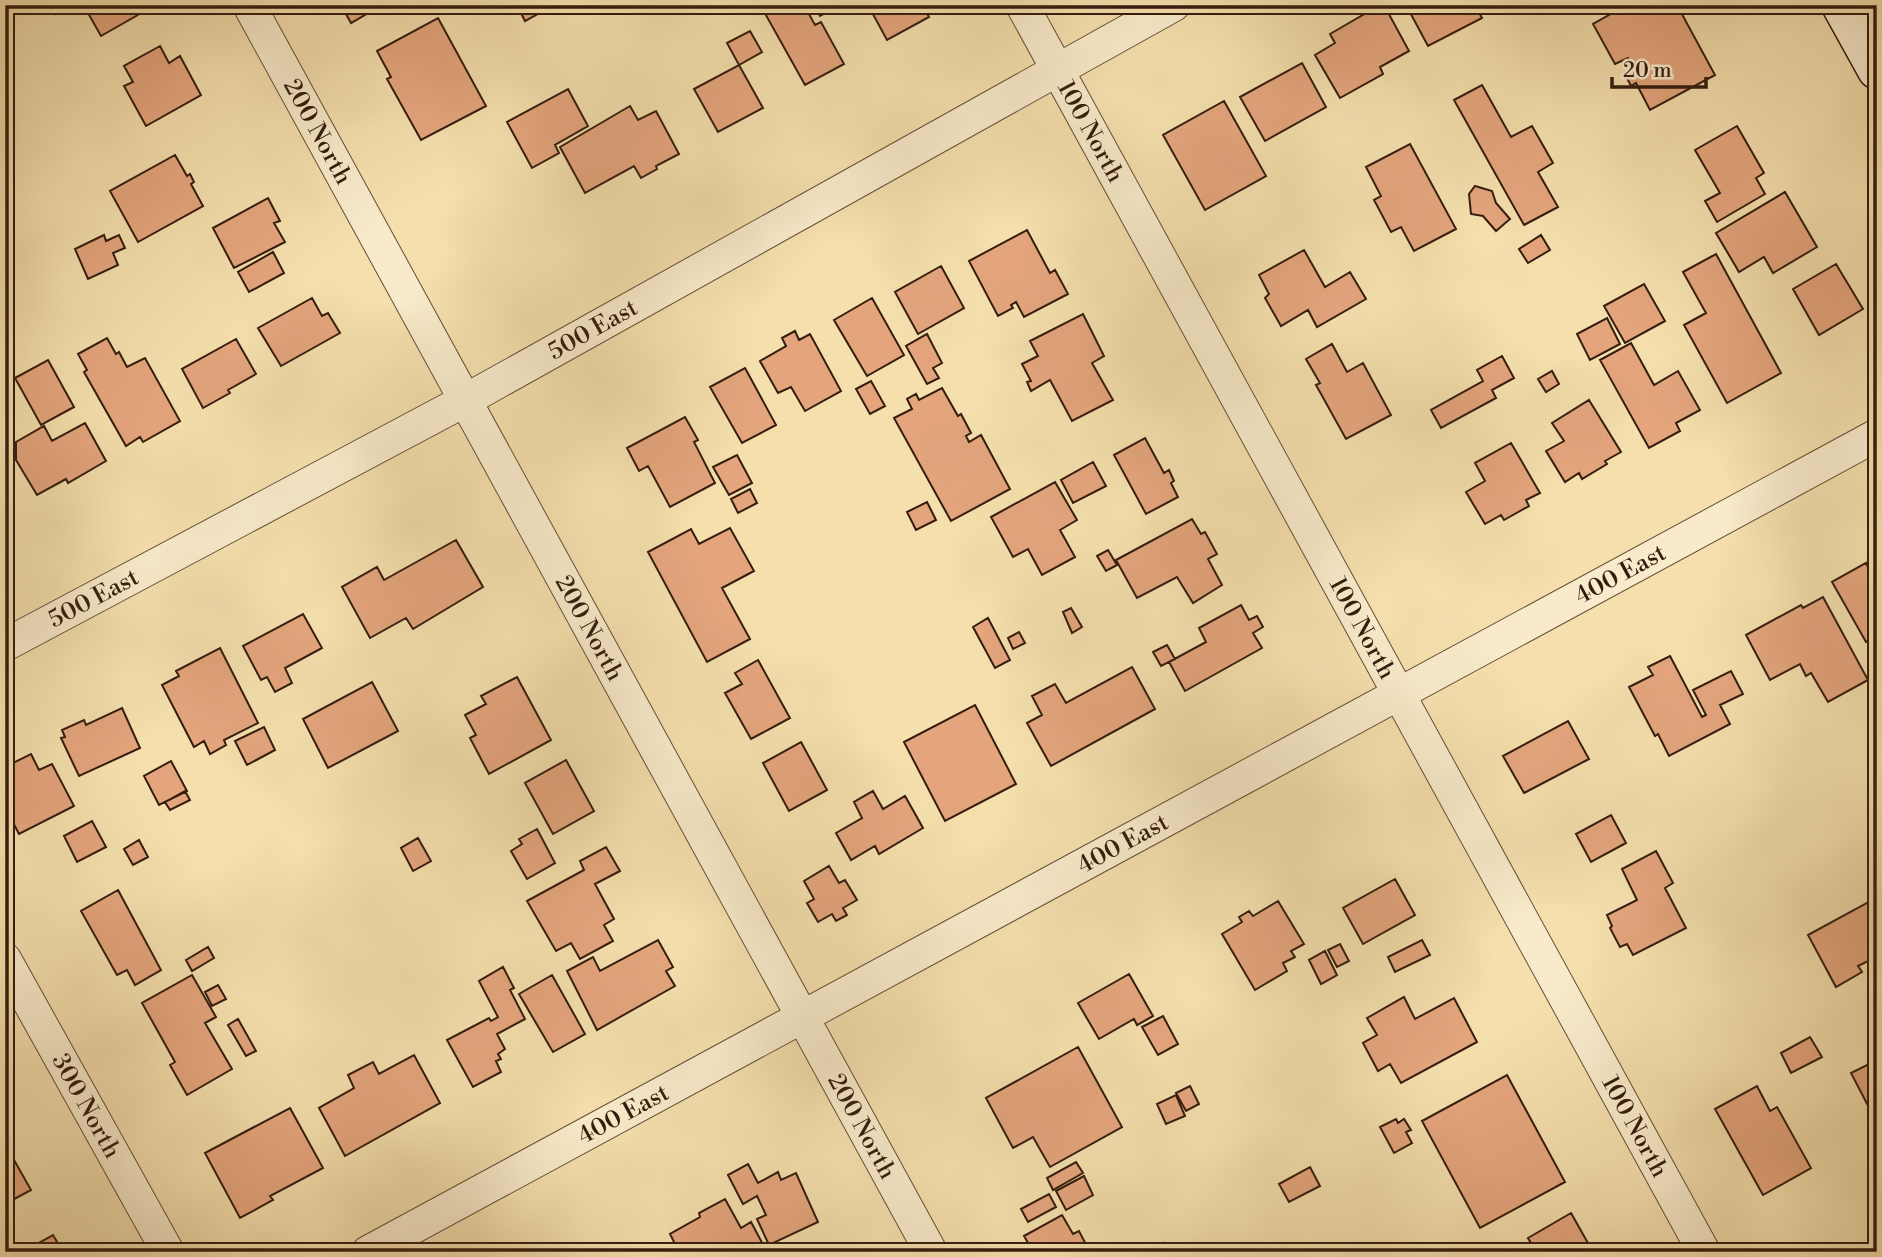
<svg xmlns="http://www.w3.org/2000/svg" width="1882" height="1257" viewBox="0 0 1882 1257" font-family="'Libre Bodoni',serif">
  <rect width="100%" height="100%" fill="#f4dfad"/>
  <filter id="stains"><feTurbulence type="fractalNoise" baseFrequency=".00286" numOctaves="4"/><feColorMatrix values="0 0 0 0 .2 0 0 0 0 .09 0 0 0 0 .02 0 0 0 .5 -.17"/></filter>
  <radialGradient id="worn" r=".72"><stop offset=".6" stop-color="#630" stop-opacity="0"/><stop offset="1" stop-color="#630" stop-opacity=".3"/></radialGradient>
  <path fill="#e4a57d" stroke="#341d0e" stroke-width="2" d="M53,5H73L56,14Z
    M149,5L150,8L101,36L84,6Z
    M341,5H382L351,23Z
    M517,5H540L543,11L525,21Z
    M766,5H804L815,25L821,22L844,64L805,85L762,8Z
    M814,5H840L820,16Z
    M868,5H923L929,17L887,40Z
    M1380,5H1384L1409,51L1380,67L1383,74L1340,98L1315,55L1335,43L1330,34Z
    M1406,5H1475L1482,18L1428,46Z
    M1627,5H1677L1715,75L1650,110L1636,83L1631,86L1626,76L1635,71L1628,58L1615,64L1593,24Z
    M438,18L486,106L421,140L387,79L391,77L377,51Z
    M750,31L762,52L739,65L727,43Z
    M160,46L169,63L180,56L201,95L146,126L124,86L133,82L124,66Z
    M1302,63L1326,107L1265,141L1240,97Z
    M739,65L763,108L718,132L694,89Z
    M1482,85L1511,137L1532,126L1553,163L1538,172L1558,207L1524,225L1454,100Z
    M568,89L588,126L555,145L559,153L532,168L507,122Z
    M1224,101L1266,176L1205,210L1163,135Z
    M630,106L638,120L656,111L679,154L656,166L657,169L641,178L634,166L585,193L560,147Z
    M1737,126L1764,173L1756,178L1765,194L1717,222L1705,201L1720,193L1695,150Z
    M1410,144L1456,229L1414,251L1401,227L1391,232L1374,200L1381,196L1366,167Z
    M175,155L187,176L190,174L194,182L191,184L203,206L138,242L110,191Z
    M1475,186L1492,191L1496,203L1510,219L1496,231L1483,216L1471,214L1469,194Z
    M1785,192L1817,247L1773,273L1764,257L1739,272L1716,233Z
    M268,198L280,221L274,223L285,242L234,268L213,228Z
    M1027,230L1050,273L1055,270L1068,294L1024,317L1016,302L1011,305L1013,308L998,316L969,261Z
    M104,235L106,241L119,235L125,248L113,253L118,265L88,279L75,249Z
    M1541,235L1550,250L1528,263L1519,249Z
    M1304,250L1325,287L1350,272L1366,299L1317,327L1308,310L1281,326L1265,298L1269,294L1259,275Z
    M273,252L284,273L249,292L238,272Z
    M1716,254L1781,373L1727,403L1684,325L1706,313L1683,272Z
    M1836,264L1863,309L1819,335L1793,289Z
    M941,266L964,308L918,334L895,292Z
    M1644,284L1665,321L1625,343L1604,306Z
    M312,298L322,316L328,313L340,333L281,366L258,328Z
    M872,298L904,355L867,376L834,320Z
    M1083,314L1104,356L1092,363L1113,400L1072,421L1050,380L1031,391L1027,382L1031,381L1022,364L1038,356L1030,341Z
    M1607,318L1620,344L1590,360L1577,334Z
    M795,331L799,340L810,334L841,391L805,411L791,387L778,393L760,361L786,346L782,338Z
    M927,334L942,363L933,368L939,378L927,384L906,346Z
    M107,338L116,354L119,352L127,367L145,358L180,421L143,442L140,437L126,446L84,372L87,370L78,354Z
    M236,339L256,374L228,390L230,393L203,408L182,369Z
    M1631,343L1654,385L1678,371L1700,410L1676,423L1680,431L1649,448L1600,360Z
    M1332,344L1347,372L1363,363L1391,415L1346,439L1316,385L1320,383L1306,359Z
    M1502,356L1514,378L1492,390L1496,398L1441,428L1431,410L1483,381L1477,370Z
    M48,360L74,407L41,425L15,378Z
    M745,368L776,425L742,443L710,387Z
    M1552,371L1559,384L1546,392L1538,379Z
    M871,381L885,406L870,414L856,389Z
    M942,388L958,416L961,414L971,433L966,436L969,442L981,435L1010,489L951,521L894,418L912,409L907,399L916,394L919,400Z
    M1589,400L1621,452L1605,461L1607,464L1582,479L1579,473L1565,482L1546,451L1564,441L1552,423Z
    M685,417L698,440L694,442L715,483L670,507L648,466L639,471L627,448Z
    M85,423L106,461L68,483L66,479L37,495L16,460V442L44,426L52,441Z
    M1145,438L1164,473L1169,470L1174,481L1171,483L1178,497L1146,514L1114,455Z
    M1511,443L1540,493L1526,500L1529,506L1504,520L1501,515L1485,524L1466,492L1485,481L1475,463Z
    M737,455L752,483L729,495L713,467Z
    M1093,462L1106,486L1073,503L1061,480Z
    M1055,482L1077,520L1060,530L1075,557L1042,575L1028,549L1013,557L991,517Z
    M750,489L757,503L738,513L731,499Z
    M927,502L936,520L916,530L907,512Z
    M1192,519L1201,534L1205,532L1217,554L1208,559L1222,585L1193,603L1177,577L1137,598L1116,560Z
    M730,528L754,571L722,588L750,639L707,662L648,552L691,529L699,544Z
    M456,540L483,587L413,629L406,618L370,638L342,587L377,567L384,580Z
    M1108,550L1117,565L1106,571L1097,556Z
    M1866,563L1869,569L1877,565V636L1866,642L1832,582Z
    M1823,597L1868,680L1828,702L1811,673L1806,676L1800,664L1770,680L1746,635L1801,605L1803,608Z
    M1241,605L1249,620L1257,616L1263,627L1253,633L1262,648L1185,691L1169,662L1206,642L1199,628Z
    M1071,608L1082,627L1072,633L1063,612Z
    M303,614L322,648L285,668L292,683L275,692L267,677L261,680L243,646Z
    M988,618L1010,660L995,668L973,627Z
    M1019,632L1025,643L1013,649L1008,638Z
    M1167,645L1175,659L1161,666L1153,652Z
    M220,648L258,723L224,740L226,745L210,754L204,741L194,747L162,685L179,676L176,671Z
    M1670,656L1702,717L1706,715L1693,690L1731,671L1743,694L1720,705L1730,724L1669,756L1658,734L1655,736L1629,687L1653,675L1648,667Z
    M758,660L790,718L751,739L725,693L742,684L735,673Z
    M1132,667L1155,709L1051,766L1027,723L1042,715L1032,696L1055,684L1066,703Z
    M517,677L551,740L489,774L470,738L476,735L465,715L486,704L481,696Z
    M372,682L398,731L328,768L303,719Z
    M975,705L1016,784L945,821L904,742Z
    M122,708L140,748L79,776L61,738L65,737L62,730L84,720L86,725Z
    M1568,721L1589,759L1524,793L1503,756Z
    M264,727L275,750L247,765L235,741Z
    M801,742L827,790L789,811L763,763Z
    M31,754L39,770L52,764L74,806L19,834L5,807V767Z
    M566,760L594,811L553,834L525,783Z
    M171,761L187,791L159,805L144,776Z
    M185,791L190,800L170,810L165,802Z
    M873,791L883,809L905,796L923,828L879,854L875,846L851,860L836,833L862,818L854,802Z
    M1611,815L1626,843L1591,862L1576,834Z
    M92,821L106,847L77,862L64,836Z
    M537,829L555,863L527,879L511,851L522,844L519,839Z
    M418,838L431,861L413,871L401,848Z
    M139,840L148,857L133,865L124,849Z
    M606,847L620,871L595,884L614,919L604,925L613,941L580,959L571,943L556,951L527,901L584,870L580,861Z
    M1656,851L1673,883L1665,888L1686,928L1633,955L1627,944L1620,947L1610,928L1612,926L1607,915L1637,900L1622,869Z
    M829,866L839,883L845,880L857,900L843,908L847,915L836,921L832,914L818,922L807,903L814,899L804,881Z
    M1395,879L1415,915L1363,944L1343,908Z
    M118,890L161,970L135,985L127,970L117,975L81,911Z
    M1874,899L1877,905V977L1868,961L1858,966L1862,972L1836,987L1808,935Z
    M1278,901L1304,944L1291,951L1295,957L1283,963L1287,971L1255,990L1222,934L1242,922L1239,917L1249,911L1253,916Z
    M658,940L673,967L666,971L675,986L597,1030L567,971L593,957L600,971Z
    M1422,940L1430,955L1395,972L1388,957Z
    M1340,944L1349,961L1337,967L1328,950Z
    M208,947L214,958L192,971L186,960Z
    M1325,951L1337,975L1321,984L1309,960Z
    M503,967L514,988L510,990L525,1019L497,1034L505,1049L498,1054L501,1059L496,1061L501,1072L473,1087L447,1040L489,1018L491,1021L498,1017L479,981Z
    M1129,974L1153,1016L1137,1025L1134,1019L1099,1039L1078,1003Z
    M192,975L216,1017L205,1023L232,1069L187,1095L170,1065L175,1062L142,1003Z
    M552,975L585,1034L553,1052L519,994Z
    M218,985L226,999L212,1006L205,992Z
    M1404,997L1415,1019L1454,998L1477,1042L1401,1083L1390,1064L1378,1071L1363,1043L1377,1035L1367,1018Z
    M1163,1016L1178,1044L1158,1055L1142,1027Z
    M238,1019L256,1051L246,1056L228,1025Z
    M1810,1037L1822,1057L1791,1073L1781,1053Z
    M1078,1047L1122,1127L1050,1167L1033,1137L1013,1148L986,1098Z
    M414,1055L440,1103L345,1156L319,1108L354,1088L348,1075L373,1062L379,1074Z
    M1877,1060V1123L1851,1073Z
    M1507,1075L1565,1182L1480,1228L1422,1121Z
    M1190,1086L1199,1104L1186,1111L1176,1093Z
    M1757,1086L1770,1111L1777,1107L1811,1168L1763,1195L1715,1109Z
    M1176,1095L1185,1116L1166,1124L1157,1104Z
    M290,1108L323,1168L270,1196L273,1200L240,1218L205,1153Z
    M1396,1119L1398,1123L1404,1119L1411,1130L1406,1132L1412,1143L1394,1153L1380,1127Z
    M5,1144L31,1190L5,1204Z
    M1076,1162L1083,1173L1053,1190L1047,1178Z
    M748,1164L758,1183L778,1172L781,1180L796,1173L818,1222L769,1245L757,1219L766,1215L757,1196L743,1204L728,1175Z
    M1310,1167L1320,1186L1289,1202L1279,1184Z
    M1084,1176L1093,1195L1066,1210L1056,1191Z
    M1049,1194L1056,1207L1028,1222L1021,1209Z
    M725,1199L741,1228L751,1222L767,1252H746L745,1249L741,1252H679L670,1234L700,1217L699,1213Z
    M1571,1213L1593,1252H1536L1528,1238Z
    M1062,1215L1073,1234L1079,1231L1090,1252H1029L1032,1250L1024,1236Z
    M53,1235L63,1252L24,1251Z
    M1164,1243L1168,1252H1149Z"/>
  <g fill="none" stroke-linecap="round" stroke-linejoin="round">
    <g stroke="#644e36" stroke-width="34">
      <g id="street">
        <path id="s1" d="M249,5L931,1252"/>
        <path id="s2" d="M1022,5L1704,1252"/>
        <path id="s3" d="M5,645L464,401L1174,5"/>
        <path id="s4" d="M5,959L168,1252"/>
        <path id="s5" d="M368,1252L1877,435"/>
      </g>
    </g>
    <g stroke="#341d0e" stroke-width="41">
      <path id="secondary" d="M1841,5L1877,70"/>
    </g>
    <use href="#street" stroke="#f8eaca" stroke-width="32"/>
    <use href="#secondary" stroke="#f8eaca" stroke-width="38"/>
  </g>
  <g text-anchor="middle" stroke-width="5" stroke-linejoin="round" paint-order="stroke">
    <g font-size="24" fill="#341d0e" stroke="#f8eaca">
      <text dy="8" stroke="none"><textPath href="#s1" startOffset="144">200 North</textPath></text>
      <text dy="8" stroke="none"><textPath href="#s2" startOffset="144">100 North</textPath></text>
      <text dy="8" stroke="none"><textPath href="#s3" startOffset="667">500 East</textPath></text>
      <text dy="8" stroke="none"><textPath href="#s5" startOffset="1424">400 East</textPath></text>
      <text dy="8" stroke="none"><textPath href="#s3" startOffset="100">500 East</textPath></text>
      <text dy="8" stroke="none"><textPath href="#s1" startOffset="710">200 North</textPath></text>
      <text dy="8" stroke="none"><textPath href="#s2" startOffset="710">100 North</textPath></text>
      <text dy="8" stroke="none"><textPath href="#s5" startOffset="858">400 East</textPath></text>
      <text dy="8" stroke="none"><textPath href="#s4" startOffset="168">300 North</textPath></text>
      <text dy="8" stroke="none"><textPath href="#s5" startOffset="290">400 East</textPath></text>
      <text dy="8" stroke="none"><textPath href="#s1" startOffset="1278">200 North</textPath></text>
      <text dy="8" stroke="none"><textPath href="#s2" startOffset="1278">100 North</textPath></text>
    </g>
  </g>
  <rect width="1882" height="1257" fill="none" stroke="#f4dfad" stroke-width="28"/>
  <rect x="7" y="7" width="1868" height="1243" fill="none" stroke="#341d0e" stroke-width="3.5"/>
  <rect x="14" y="14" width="1854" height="1229" fill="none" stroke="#341d0e" stroke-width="2"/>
  <path d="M1612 77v10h94v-10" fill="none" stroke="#341d0e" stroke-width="3.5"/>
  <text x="1623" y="77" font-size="21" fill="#341d0e" stroke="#f8eaca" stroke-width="5" paint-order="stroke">20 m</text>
  <rect width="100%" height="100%" filter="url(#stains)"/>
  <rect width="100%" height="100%" fill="url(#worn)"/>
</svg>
